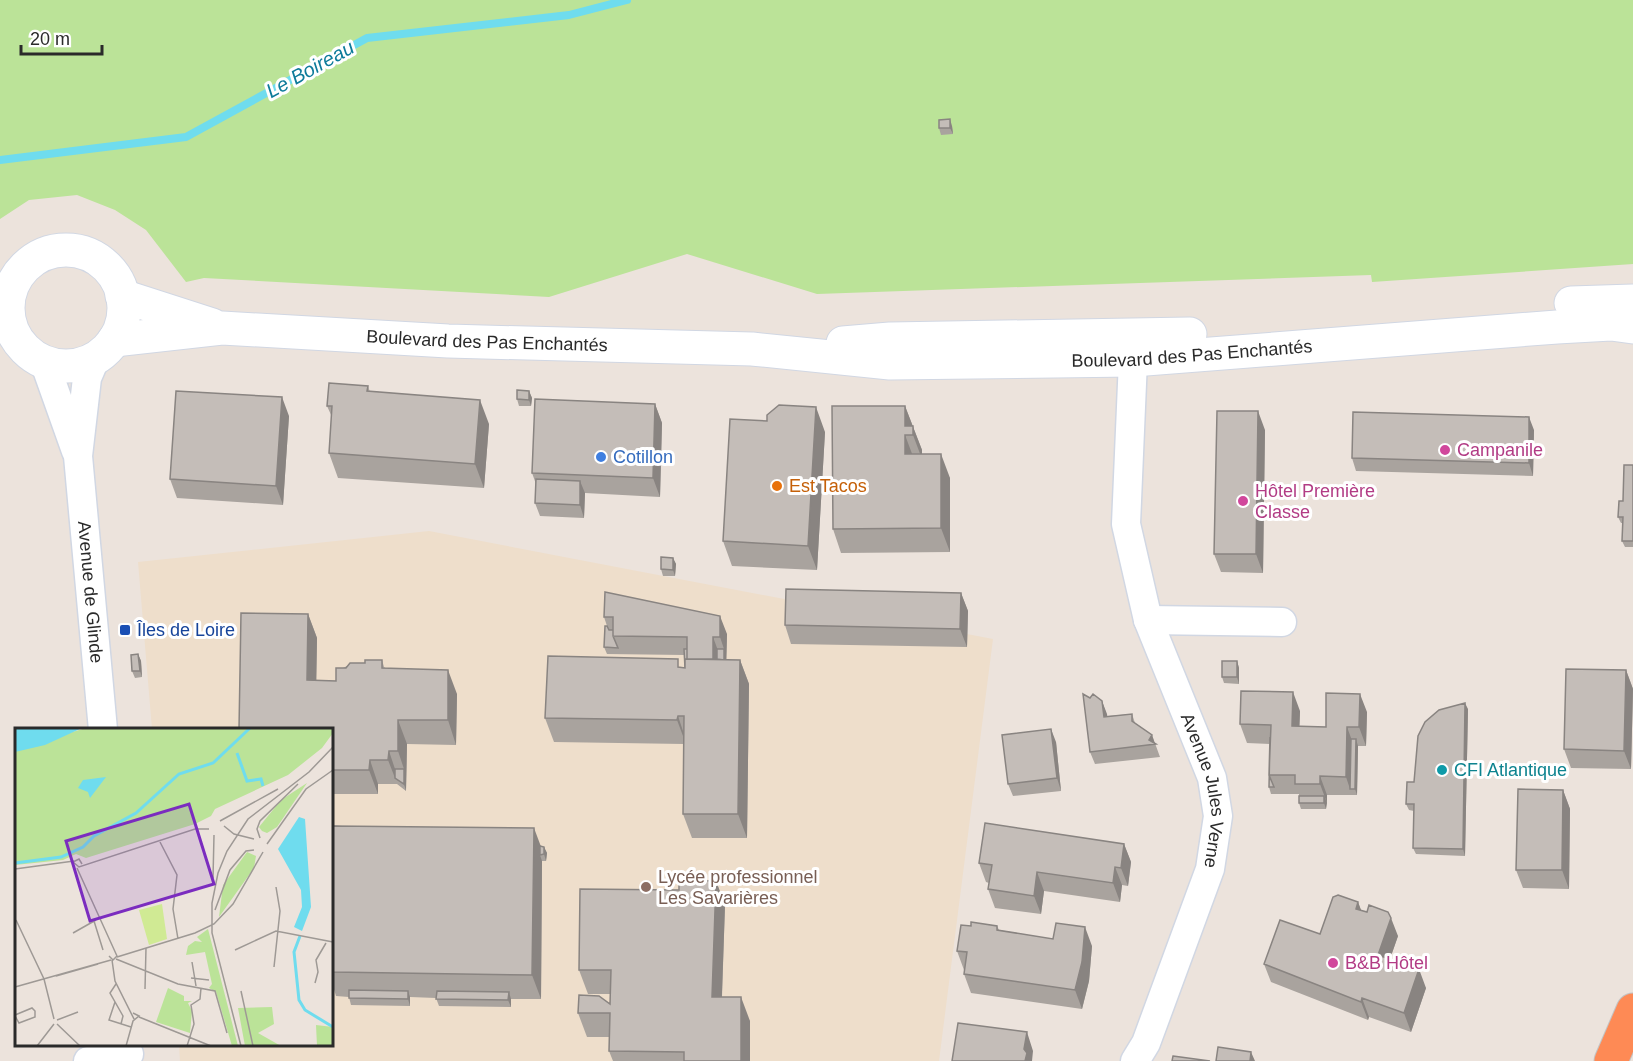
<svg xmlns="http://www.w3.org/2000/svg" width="1633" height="1061" viewBox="0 0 1633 1061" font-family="Arial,sans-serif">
  <rect width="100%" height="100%" fill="#ece3dc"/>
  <path fill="#eedecb" d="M429,531L993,639L939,1061H180L179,1045L332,1044V730L152,729L138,562Z"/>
  <path fill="#bbe398" d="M0,0H1633V264L1372,282L1371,275L817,294L687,254L549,297L204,278L186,282L146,230L115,210L77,195L29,200L0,219Z"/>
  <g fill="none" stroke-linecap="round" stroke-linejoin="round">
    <path stroke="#6fdcee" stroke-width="8" d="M0,160L186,137L367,38L569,15L627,0"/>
    <g stroke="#d1d7e3" stroke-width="31">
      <g id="street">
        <path id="s1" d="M96,357L87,378L78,456L103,730"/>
        <path id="s2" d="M1133,360L1126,524L1148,620L1212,778L1218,816L1210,869L1146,1043L1135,1061"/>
        <path d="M44,361L76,451"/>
        <path d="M1148,620L1282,622"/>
        <path d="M88,1061L129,1054"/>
      </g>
    </g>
    <g stroke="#d1d7e3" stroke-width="35">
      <g id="secondary">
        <circle cx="66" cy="308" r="58"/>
        <path d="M122,296L212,325"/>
        <path d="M1571,303L1633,301"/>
        <path id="s3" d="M114,340L222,328L448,341L752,349L890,363L1133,360L1557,327L1611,324L1633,327"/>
        <path d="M843,343L890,339L1190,334"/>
      </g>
    </g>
    <g stroke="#c3c3c3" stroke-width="35">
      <path id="highway" d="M1611,1061L1633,1010"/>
    </g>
    <use href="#street" stroke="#fff" stroke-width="28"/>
    <use href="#secondary" stroke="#fff" stroke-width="33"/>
    <use href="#highway" stroke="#fe8a55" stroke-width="33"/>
  </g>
  <path fill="#a9a39e" d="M952,126L953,134L941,135L939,128Z
    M368,386L370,392L489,424L484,488L338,478L329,453L332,417L327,406Z
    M529,391L532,398L531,406H519L517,399Z
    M655,404L662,423L660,497L585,493L584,518L540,516L535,503L536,484L532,473Z
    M905,406L922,450V454L950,478V552L841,553L833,529Z
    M289,416L283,505L177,498L170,479Z
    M767,421L825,432L817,570L732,566L723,541Z
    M1265,430L1263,573L1221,572L1214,554Z
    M1534,430L1533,476L1356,471L1352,458Z
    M1633,465V547H1625L1622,541L1623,523H1621L1618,517Z
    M673,558L676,564L675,576H663L661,569Z
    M605,592L727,634L726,660H740L749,684L747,838H692L683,814L684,744L554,742L545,718L681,668H684V655L607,654L604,647L607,626L604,617Z
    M961,593L968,611L967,647L791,644L785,625Z
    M308,614L317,638L316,680L336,681L343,668L347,666L382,660L384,667L387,669L457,694L456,745L407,744L406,791L397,784H378V794H332V729H239Z
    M138,654L141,661L142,677L135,678L132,671Z
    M1237,661L1239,668V684L1224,683L1222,677Z
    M1626,670L1633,689L1631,769L1571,768L1564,749Z
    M1090,698L1102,701L1107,716L1132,714L1135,723L1152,735L1160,757L1095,764L1090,752Z
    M1468,709L1465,856L1416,854L1413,848L1414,811L1409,810L1406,804L1414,782Z
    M1300,711L1299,726L1326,727L1367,712L1366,746H1358L1357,795H1327L1326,809H1301L1299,803V794H1271L1269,787L1270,744L1247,743L1240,724Z
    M1056,742L1061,791L1013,796L1008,784Z
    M1563,790L1570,809L1569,889L1523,888L1516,870Z
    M332,825L544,847L547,853L546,861H542L541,999H511V1007L439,1006L436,998L410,997V1006L351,1005L349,997L336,996L332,983Z
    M1124,844L1131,862L1128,886L1122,885L1120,902L1044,891L1041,914L995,908L988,889L989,883L986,882L979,863Z
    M716,881L725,905L722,997L750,1021V1061H613L609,1051V1037H587L578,1013L610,1004V994H588L579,970L679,890Z
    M1358,902L1361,911L1398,936L1390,959L1426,988L1411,1032L1369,1017L1368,1020L1271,982L1264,964L1320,934Z
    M971,926H997L999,930L1092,946L1089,981L1082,1009L971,993L964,974V970L957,951Z"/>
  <path fill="#898481" d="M950,119L952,126L953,134L950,128Z
    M529,391L532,398L531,406L529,400Z
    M282,397L289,416L283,505L276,486Z
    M480,400L489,424L484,488L475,464Z
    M655,404L662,423L660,497L653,478Z
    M905,406L922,450V459L913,435L905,426Z
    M816,407L825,432L817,570L808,546Z
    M1258,411L1265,430L1263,573L1256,554Z
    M1529,417L1534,430L1533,476L1529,463Z
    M905,435L914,459L905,454Z
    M941,454L950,478V552L941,528Z
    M580,481L585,493L584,518L580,505Z
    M673,558L676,564L675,576L673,570Z
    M961,593L968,611L967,647L960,629Z
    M308,614L317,638L316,704L307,680Z
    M720,616L727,634L726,678L724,671V649L720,637Z
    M713,637L720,656V672L713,659Z
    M138,654L141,661L142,677L140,671Z
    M740,660L749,684L747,838L738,814Z
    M1237,661L1239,668V684L1237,677Z
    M448,670L457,694L456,745L448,720Z
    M1626,670L1633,689L1631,769L1624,751Z
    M1293,692L1300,711L1299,744L1292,726Z
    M1360,694L1367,712L1366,746L1359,727Z
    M1102,701L1107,714L1109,729L1104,717Z
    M1465,703L1468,709L1465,856L1463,849Z
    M678,716L686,740V744L677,720Z
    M398,720L407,744L406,791L404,784V769L398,751Z
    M1347,727L1354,746L1350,789L1352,795L1346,777Z
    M1051,729L1056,742L1061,791L1057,778Z
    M1152,735L1155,744L1149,740Z
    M1356,739L1358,746L1357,795L1355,789Z
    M389,751L397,775L395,778L388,760Z
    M370,760L378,784V794L369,770Z
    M1320,776L1327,795V803L1320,784Z
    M1563,790L1570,809L1569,889L1562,870Z
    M1324,796L1327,803L1326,809L1324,803Z
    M534,828L543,852L540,855L542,861L541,999L532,975Z
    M1124,844L1131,862L1128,886L1121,868Z
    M544,847L547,853L546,861L544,854Z
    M1115,867L1122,885L1120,902L1113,883Z
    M1037,872L1044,891L1041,914L1034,896Z
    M716,881L725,905L721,1021L712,997Z
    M1358,902L1365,920L1356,909Z
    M1391,918L1398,936L1385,973L1378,955Z
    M1085,927L1092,946L1089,981L1082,1009L1075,990Z
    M1419,969L1426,988L1411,1032L1404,1013Z
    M408,991L410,997V1006L408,999Z
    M509,992L511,999V1007L508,1000Z
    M741,997L750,1021V1061H741Z
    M1362,998L1369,1017L1368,1020L1361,1002Z
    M1027,1032L1033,1051L1032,1061H1025L1024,1049Z
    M1251,1052L1255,1061H1250Z"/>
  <path fill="#c4bdb8" stroke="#898481" stroke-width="1.5" d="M950,119V128H939V120Z
    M329,383L368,386L367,391L480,400L475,464L329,453L332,406H327Z
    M517,390L529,391V400L517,399Z
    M176,391L282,397L276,486L170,479Z
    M535,399L655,404L653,478L532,473Z
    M779,405L816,407L808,546L723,541L730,419L767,421V415Z
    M832,406H905V426H913V435H905V454H941V528L833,529Z
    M1217,411H1258L1256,554H1214Z
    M1353,412L1529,417V463L1352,458Z
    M1624,465H1633V541H1622L1623,517H1618L1619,501H1623Z
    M536,479L580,481V505L535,503Z
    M661,557L673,558V570L661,569Z
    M786,589L961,593L960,629L785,625Z
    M605,592L720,616V637H713V659H687V637L613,636V617H604Z
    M241,613L308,614L307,680L336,681V668H346L350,663H365V660H382V668L448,670V720H398V751H389L388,760H370L369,770H332V729H239Z
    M605,626H607L609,630H613V636L618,648L604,647Z
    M684,649H687V659H685V668Z
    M717,649H724V660L717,659Z
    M138,654L140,671H132L131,655Z
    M548,656L678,659V667L685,668V659L740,660L738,814H683L684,716H678L677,720L545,718Z
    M1222,661H1237V677H1222Z
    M1566,669L1626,670L1624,751L1564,749Z
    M1241,691L1293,692L1292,726L1326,727V693L1360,694L1359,727H1347L1346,777L1320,776V784H1295V775H1269L1271,725L1240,724Z
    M1083,694L1090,698L1093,694L1102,701L1104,717L1132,714V721L1152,735L1149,740L1156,744L1090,752Z
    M1465,703L1463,849L1413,848L1414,804H1406L1407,782H1414L1418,736L1425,722L1439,710Z
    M1051,729L1057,778L1008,784L1002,735Z
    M1270,737L1269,775L1274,787H1269Z
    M1351,739H1356L1355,789H1350Z
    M395,769H404V784L395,778Z
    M1518,789L1563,790L1562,870H1516Z
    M1299,796H1324V803H1299Z
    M985,823L1124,844L1121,868L1115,867L1113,883L1037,872L1034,896L988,889L992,865L979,863Z
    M332,826L534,828L532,975L332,972Z
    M540,846L544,847V854L540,855Z
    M679,880L716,881L712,997H741V1061H684V1052L609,1051L610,1013H578L579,995L599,996L610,1004L611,970H579L580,889L679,890Z
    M1338,895L1358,902L1356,909L1367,912L1369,905L1388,912L1391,918L1378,955L1419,969L1404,1013L1362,998L1361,1002L1264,964L1280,920L1320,934L1333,897Z
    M971,922L997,926V930L1053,939L1056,923L1085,927L1082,962L1075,990L964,974L967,952L957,951L961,925L971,926Z
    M349,990L408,991V999L349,998Z
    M437,991L509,992L508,1000L436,999Z
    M958,1023L1027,1032L1024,1049L1027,1053L1025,1061H952Z
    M1218,1047L1251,1052L1250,1061H1216Z
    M1173,1056L1210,1061H1172Z"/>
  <g fill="#d1479c" stroke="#fff" stroke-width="2">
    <circle cx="1445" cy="450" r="6"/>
    <circle cx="1243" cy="501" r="6"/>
    <circle cx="1333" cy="963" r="6"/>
  </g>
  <circle fill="#3f7fe0" stroke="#fff" stroke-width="2" cx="601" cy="457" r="6"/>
  <circle fill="#e8710a" stroke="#fff" stroke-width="2" cx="777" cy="486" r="6"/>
  <rect fill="#1a4fb4" stroke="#fff" stroke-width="2" x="119" y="624" width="12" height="12" rx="3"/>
  <circle fill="#0f9aa8" stroke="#fff" stroke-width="2" cx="1442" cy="770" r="6"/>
  <circle fill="#8d6e63" stroke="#fff" stroke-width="2" cx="646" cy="887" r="6"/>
  <g text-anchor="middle" stroke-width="6" stroke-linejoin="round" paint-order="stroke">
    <g font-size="18" fill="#2a2a2a" stroke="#fff">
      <text dy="6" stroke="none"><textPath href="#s3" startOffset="374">Boulevard des Pas Enchantés</textPath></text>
      <text dy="6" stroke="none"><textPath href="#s3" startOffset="1080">Boulevard des Pas Enchantés</textPath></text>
      <text dy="6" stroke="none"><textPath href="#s1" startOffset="238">Avenue de Glinde</textPath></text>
      <text dy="6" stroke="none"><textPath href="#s2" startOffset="444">Avenue Jules Verne</textPath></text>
    </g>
    <g font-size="18" fill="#b23c85" stroke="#fff" text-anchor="start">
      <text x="1457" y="456">Campanile</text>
      <text x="1255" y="497">Hôtel Première<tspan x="1255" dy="21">Classe</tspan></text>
      <text x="1345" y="969">B&amp;B Hôtel</text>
    </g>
    <g font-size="18" fill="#366cbe" stroke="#fff" text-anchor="start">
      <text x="613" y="463">Cotillon</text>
    </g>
    <g font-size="18" fill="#c56008" stroke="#fff" text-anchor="start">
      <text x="789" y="492">Est Tacos</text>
    </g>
    <g font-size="18" fill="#164399" stroke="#fff" text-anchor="start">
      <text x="137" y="636">Îles de Loire</text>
    </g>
    <g font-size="18" fill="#0d838f" stroke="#fff" text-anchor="start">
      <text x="1454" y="776">CFI Atlantique</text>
    </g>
    <g font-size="18" fill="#785e54" stroke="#fff" text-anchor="start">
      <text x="658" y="883">Lycée professionnel<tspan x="658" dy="21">Les Savarières</tspan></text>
    </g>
    <g font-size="20" font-style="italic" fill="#0d7b9a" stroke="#fff">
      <text transform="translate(310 69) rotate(-29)" y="7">Le Boireau</text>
    </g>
  </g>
  <g transform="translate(15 728)">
    <rect width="318" height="318" fill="#ece3dc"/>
    <path d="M71,0H318V5L307,20L273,47L200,81L196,88L180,96L71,130L61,126L48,132L0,137V21ZM292,55L262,99L252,105L247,103L244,99L266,72ZM232,124L241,128L239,140L204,189L208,157ZM193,201L223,318H217L201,264L194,260L197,256L190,224L171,227L173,218L180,213L187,214L182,209ZM153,260L169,268V273H177L173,275L177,283L175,305L141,294ZM257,279L259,296L243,305L266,318H230L223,280ZM301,297L318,299V318H302Z" fill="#bbe398"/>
    <path d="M147,176L152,211L134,217L124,182Z" fill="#d0ea94"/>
    <path d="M0,0H67L30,17L0,24ZM91,49L75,70L73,64L63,60L68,52ZM284,89L290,91L296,179L287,203L279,199L287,179L286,162L263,121Z" fill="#6fdcee"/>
    <path fill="none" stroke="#6fdcee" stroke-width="3" d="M222,25L232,53L246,51L248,58M0,135L46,129L68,119L79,108L121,85L164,46L198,35L235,0M285,208L279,224L284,272L290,282L318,299"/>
    <path fill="none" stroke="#9e9995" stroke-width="1.5" d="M205,93L263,61M209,98L219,106L239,111M245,110L242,101L245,93L283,56M145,114L162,147L158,181L163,211M252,116L291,61L318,42M67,136L64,131L58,134L64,139L180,101H194M62,140L102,228L98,232L94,228M0,141L59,133M198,150L199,107M200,182L215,142L231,123L239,122M1,192L29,251L39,291M79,193L88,222M58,205L81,192M220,222L261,203L318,214M102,229L180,205L199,196L218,176L248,124M101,231L163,256L200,263L212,305M97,232L100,253L119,291M177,234L181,258M259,239L265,183L261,159M41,248L83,236M176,250L194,252M300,255L303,244L301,232L311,215M101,256L95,265L108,288L106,296M0,259L96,232M130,261L131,220M226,263L238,318M100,274L94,292L116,299M0,287L17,280L20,283V289L4,295L0,288M124,289L196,318M42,292L63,284M42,296L65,318M22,318L39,296M111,318L118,293L124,288L118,285M172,318L179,296L176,277L185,271L186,260M226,318L197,205V175L203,145L212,123L233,91L294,44L318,19"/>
    <path fill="#7b2cbf" fill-opacity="0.15" stroke="#7b2cbf" stroke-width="3" d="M174,76L199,156L75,193L51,113Z"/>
    <rect width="318" height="318" fill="none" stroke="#2a2a2a" stroke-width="3"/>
  </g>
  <path d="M21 45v9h81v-9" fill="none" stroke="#2a2a2a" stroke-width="3"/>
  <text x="30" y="45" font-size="18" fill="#2a2a2a" stroke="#ffffff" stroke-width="4.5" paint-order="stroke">20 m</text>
</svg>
